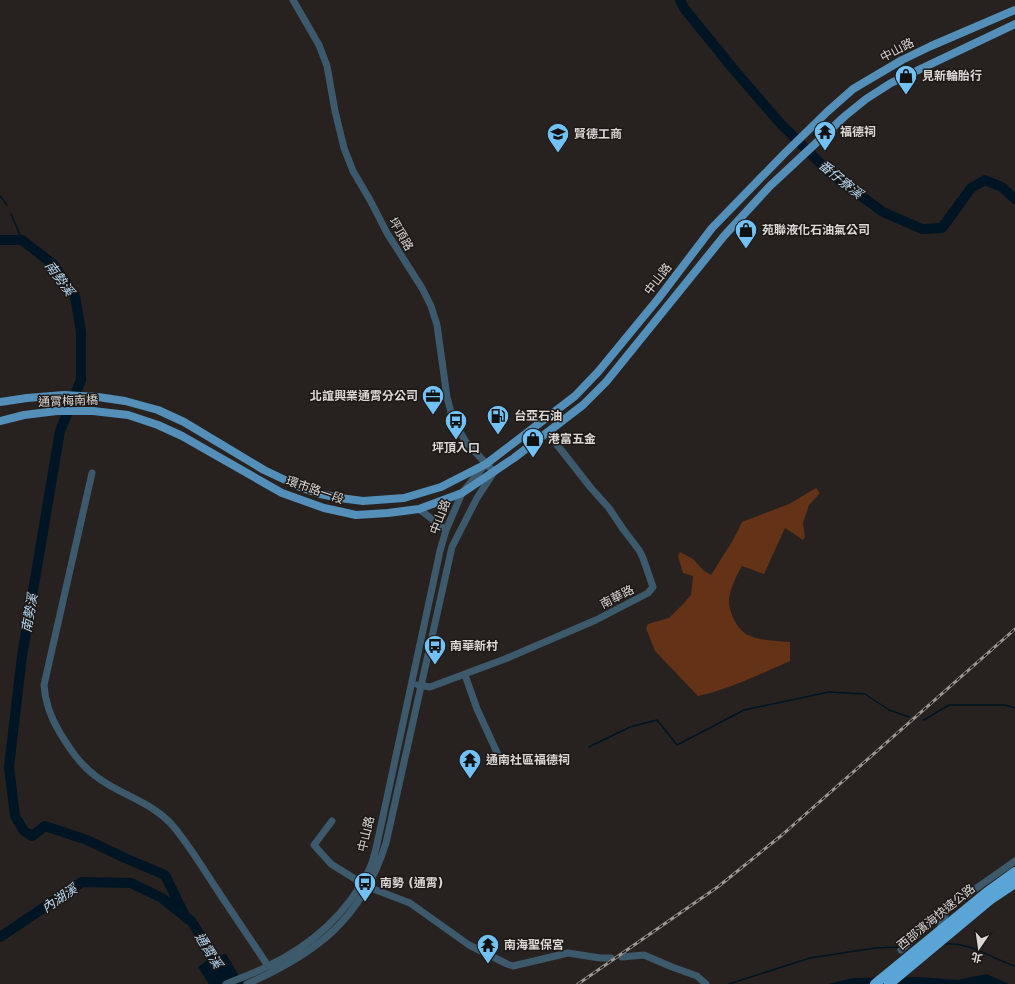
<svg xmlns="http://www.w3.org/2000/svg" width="1015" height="984" viewBox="0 0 1015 984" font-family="'DejaVu Sans','Noto Sans TC',sans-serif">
  <rect width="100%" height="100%" fill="#27221f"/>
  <path fill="#643216" d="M816,488L820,493L809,505L803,523L805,537L803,540L785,528L764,574L742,566C737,574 729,591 729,601C729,612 737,630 748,635C761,641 776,641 790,642V661C760,674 730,689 698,696L655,651L646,628L648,624L669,618L683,604L691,595L693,576L683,573L678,556L680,552L693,559L704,571L711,575L733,540L742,522L789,504Z"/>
  <path fill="#001523" d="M226,954L244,984H209L198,967L213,956Z
    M986,974L1009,984H828L853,978L919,977L958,980Z"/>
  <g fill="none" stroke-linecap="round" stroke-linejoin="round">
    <path stroke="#001523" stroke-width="1.5" d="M0,196L7,205
      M11,214L22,240
      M924,720L949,705H1006L1015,708
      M589,747L630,727L657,720L677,745L744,710L829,692L865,694L889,710L909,717
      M944,944C971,942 990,958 1015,966
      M729,984L810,958L875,948L900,947"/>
    <path stroke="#001523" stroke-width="10" d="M680,0L684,8L735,71L780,123L831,174L883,212L922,229L942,228L971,188L985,180L1002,187L1015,199
      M0,240H22L53,264L75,296L81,332V380L60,431L22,656L9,767L15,816L24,831L32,836L45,826L87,840L125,858L165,875L186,918
      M0,937L82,882L131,883L162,898L192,922L220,968"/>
    <path stroke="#3d5a6d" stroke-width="7" d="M92,473L44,685C45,703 51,718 60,733C74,756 85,771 109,785C131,798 156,806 173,826C189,845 202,867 216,888C233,914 251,940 268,966
      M419,509L446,530
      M465,675L477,709L500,759
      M418,685L430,687L505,659L596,620L648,593L653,587L643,558L639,550L623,529L609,508L591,488L547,432
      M332,821L314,845L331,864L368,887L410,903L469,945L507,964L513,966L568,953L600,958H611
      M939,931L947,910L978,887L1015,861
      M901,950L933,920L947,910
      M622,957L644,955L672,967L697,976L706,984
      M226,984C240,978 255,973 268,966C311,946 348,913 369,870C373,862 375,853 377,844L440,551L446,530L462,493L484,466
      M247,984C317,953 362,919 386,843L452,547L477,498L494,472L466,442L453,420L447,397L437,325L431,306L422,288L387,233L370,200L353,171L344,148L335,111L327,66L319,45L293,0"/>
    <path stroke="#538fb8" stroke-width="8" d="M0,402L27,398L64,395L98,397L125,401L158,410L184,422L264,470L300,487L320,494L340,498L363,501L404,498L441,487L486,464L575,396L598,372L658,299L712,228L784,154L827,112L853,89L902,60L931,46L1015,10
      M0,421L24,415L57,411H93L128,415L158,425L182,436L282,493L324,508L347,513L356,515L388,513L419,509L462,493L514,458L583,405L606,382L724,236L770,186L845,116L866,99L891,83L1015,24"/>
    <path stroke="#5aa5d5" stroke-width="10" d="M875,984L986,893L1015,872
      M889,984L991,899L1015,883"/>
    <g stroke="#9b9795" stroke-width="3">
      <path id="rail" d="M578,984L719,886L782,835L1015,629"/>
    </g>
    <use href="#rail" stroke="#1d1816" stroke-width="1.5" stroke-dasharray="4.5" stroke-linecap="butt"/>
  </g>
  <defs>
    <g id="shop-pin" transform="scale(1.15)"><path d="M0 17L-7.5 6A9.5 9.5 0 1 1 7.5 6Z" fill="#72c1f5" stroke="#1d1816"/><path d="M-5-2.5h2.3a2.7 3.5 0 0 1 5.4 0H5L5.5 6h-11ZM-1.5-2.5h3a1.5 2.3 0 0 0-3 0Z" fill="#111"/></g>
    <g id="temple-pin" transform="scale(1.15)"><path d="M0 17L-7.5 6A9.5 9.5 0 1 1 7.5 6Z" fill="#72c1f5" stroke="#1d1816"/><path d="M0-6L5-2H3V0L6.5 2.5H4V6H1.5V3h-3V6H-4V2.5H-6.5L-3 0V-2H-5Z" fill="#111"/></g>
    <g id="school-pin" transform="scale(1.15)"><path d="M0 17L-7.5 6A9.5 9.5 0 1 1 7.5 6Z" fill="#72c1f5" stroke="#1d1816"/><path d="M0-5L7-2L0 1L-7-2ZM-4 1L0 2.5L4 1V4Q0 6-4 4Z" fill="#111"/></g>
    <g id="office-pin" transform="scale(1.15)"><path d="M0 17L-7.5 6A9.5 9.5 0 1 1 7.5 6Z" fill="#72c1f5" stroke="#1d1816"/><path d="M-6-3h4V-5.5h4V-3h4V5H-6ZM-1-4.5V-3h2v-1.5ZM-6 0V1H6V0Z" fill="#111"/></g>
    <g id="fuel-pin" transform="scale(1.15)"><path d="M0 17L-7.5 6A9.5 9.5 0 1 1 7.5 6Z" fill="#72c1f5" stroke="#1d1816"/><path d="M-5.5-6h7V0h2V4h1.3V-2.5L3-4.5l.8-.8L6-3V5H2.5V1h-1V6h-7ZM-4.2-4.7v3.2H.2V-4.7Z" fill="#111"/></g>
    <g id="bus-pin" transform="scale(1.15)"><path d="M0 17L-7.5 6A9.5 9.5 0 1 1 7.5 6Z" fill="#72c1f5" stroke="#1d1816"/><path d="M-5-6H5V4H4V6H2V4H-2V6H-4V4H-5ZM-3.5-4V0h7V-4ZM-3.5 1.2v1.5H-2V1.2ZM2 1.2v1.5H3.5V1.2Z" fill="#111"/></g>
  </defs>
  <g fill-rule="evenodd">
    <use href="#shop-pin" x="906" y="76"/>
    <use href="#temple-pin" x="825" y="132"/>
    <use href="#school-pin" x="558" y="134"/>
    <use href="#shop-pin" x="746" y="230"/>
    <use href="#office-pin" x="433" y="396"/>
    <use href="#fuel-pin" x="498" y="416"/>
    <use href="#bus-pin" x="456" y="421"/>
    <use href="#shop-pin" x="533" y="439"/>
    <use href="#bus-pin" x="435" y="646"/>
    <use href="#temple-pin" x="470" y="760"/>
    <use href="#bus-pin" x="365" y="883"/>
    <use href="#temple-pin" x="488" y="945"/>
  </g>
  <g text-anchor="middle" stroke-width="3" stroke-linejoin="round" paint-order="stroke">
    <g font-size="12" fill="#dbd8d6" stroke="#1d1816">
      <text transform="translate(897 50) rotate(-28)" y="4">中山路</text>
      <text transform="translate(401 234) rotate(60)" y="4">坪頂路</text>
      <text transform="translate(658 279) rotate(-52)" y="4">中山路</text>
      <text transform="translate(68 401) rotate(-2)" y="4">通霄梅南橋</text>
      <text transform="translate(315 490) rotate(19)" y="4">環市路一段</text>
      <text transform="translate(440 517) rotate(-69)" y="4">中山路</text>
      <text transform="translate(617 597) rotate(-27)" y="4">南華路</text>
      <text transform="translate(366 834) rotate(-77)" y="4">中山路</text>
      <text transform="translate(936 917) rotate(-39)" y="4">西部濱海快速公路</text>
    </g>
    <g font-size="12" font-weight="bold" fill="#dbd8d6" stroke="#1d1816" text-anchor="start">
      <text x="922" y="80">見新輪胎行</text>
      <text x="840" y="136">福德祠</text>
      <text x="574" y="138">賢德工商</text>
      <text x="762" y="234">苑聯液化石油氣公司</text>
      <text x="418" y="400" text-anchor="end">北誼興業通霄分公司</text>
      <text x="514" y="420">台亞石油</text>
      <text x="548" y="443">港富五金</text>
      <text x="456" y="452" text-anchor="middle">坪頂入口</text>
      <text x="450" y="650">南華新村</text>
      <text x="486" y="764">通南社區福德祠</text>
      <text x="380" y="887">南勢 (通霄)</text>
      <text x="504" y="949">南海聖保宮</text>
    </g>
    <g font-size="13" font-style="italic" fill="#b7dbf6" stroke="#1d1816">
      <text transform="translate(841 179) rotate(39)" y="5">番仔寮溪</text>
      <text transform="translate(60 278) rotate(54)" y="5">南勢溪</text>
      <text transform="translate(29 613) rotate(-80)" y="5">南勢溪</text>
      <text transform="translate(59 898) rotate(-34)" y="5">內湖溪</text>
      <text transform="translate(209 950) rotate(58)" y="5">通霄溪</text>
    </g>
  </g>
  <g transform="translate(979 948) rotate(193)" stroke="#1d1816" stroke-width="3" paint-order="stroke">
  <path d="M0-3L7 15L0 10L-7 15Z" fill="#dbd8d6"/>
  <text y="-6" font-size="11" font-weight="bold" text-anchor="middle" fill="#dbd8d6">北</text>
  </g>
</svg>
